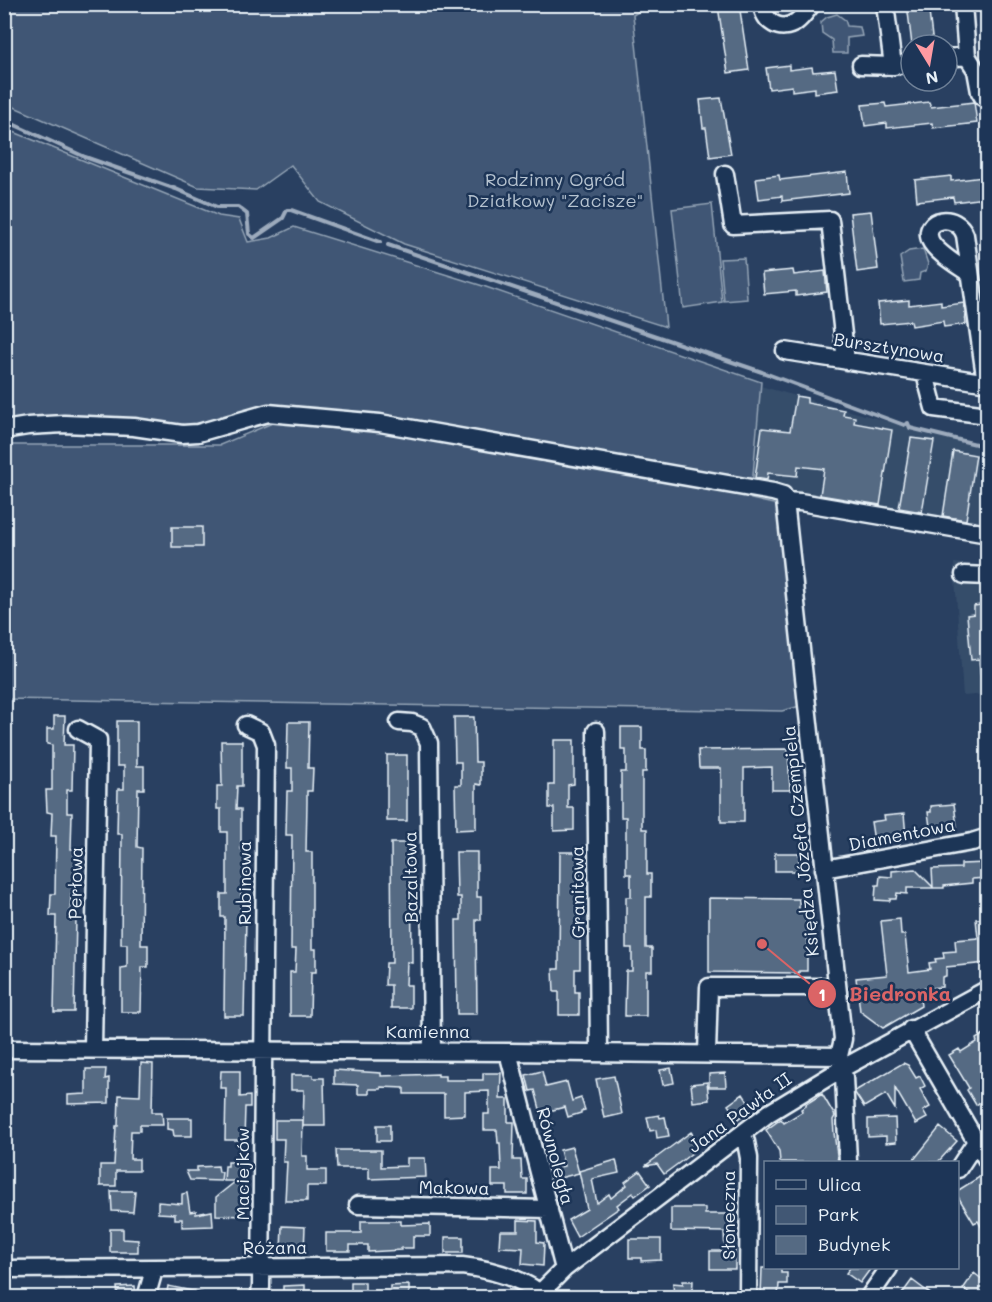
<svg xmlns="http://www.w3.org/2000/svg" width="992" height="1302" viewBox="0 0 992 1302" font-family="Mali,sans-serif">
  <rect width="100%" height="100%" fill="#294061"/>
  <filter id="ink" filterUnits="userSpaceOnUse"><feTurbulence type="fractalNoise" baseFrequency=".0167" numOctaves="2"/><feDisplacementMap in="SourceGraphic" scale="12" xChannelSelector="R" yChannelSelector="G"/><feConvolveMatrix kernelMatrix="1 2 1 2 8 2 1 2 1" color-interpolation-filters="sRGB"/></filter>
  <g filter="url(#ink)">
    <path fill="#364d6b" d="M760,386L987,449V539L782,509L751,500Z
      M954,563L987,567V694L963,696Z"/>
    <path fill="#415774" stroke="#94a4b6" stroke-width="1.5" d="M4,5H650L633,15L666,327L404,244L320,202L291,165L256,190L198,187L5,103Z
      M837,14L845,20L847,26L860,27L862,36L847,38V53H833L832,40L822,33L821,22L827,17Z
      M4,128L219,216L239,219L248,242L271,238L294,227L483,286L761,382L751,499L778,505L800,706L782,711L5,699V445H220L270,424L278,422L361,432L363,424L293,414H234L209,426L5,424Z
      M712,204L722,302L683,308L672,209Z
      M923,249L928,264L926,271L920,273L919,280L904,282L900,257L909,251Z
      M744,258L747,299L724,301L720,259Z"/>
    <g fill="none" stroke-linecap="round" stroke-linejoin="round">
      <path stroke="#9dabbd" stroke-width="4" d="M4,120L85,157L176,189L217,207H238L247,214L249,234L254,238L283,218L287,210H291L380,242
        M388,245L762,372L904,425L908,423L910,428L988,447"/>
    </g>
    <path fill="#556a83" stroke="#e8f1f8" stroke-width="1.5" d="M729,4H739L749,70L728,73L718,6Z
      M907,4H928L933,45H912Z
      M789,65V70L812,67L813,72L835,70L838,90L815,93V88L792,91V86L769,89L766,68Z
      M721,98L731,154L710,157L706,128H703L700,100Z
      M929,102L931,107L974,102L977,123L933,128L932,123L887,128V123L865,126L862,105L885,103L886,107Z
      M847,172L849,193L782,201V196L759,199L756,178L779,175L780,180Z
      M951,176V181L983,177L985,198L954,202L953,197L917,201L915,180Z
      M871,211L878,269L857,272L850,213Z
      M793,270L794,275L825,271L827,292L796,296V291L764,294L762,273Z
      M909,300V305L941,301V306L964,303L966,324L944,327L943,321L912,326L911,321L880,324L878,303Z
      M796,396L807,398V403L844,410L843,415L855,417L854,423L892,430L880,505L820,495L824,469L798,466L797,476L768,473L767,480L755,478L762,428L790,431Z
      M911,438L934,441L922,512L899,508Z
      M953,451L976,455L966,520L943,516Z
      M172,527H202V547H172Z
      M987,604V679H981L979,659L971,660L967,615L974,614V606Z
      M54,716H65L64,745H73L72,790H67V813H72L71,849H76V894H71L70,917H76L74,1012H54L56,916H50L51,894H55L56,836H51L52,813L47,812L46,790H52V745L47,744V729H54Z
      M454,717H474L475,762H481V785L476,784V829L456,830L455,785H461V762H455Z
      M117,721H137V766H144V789H138L137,847L142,848L141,945H148V967H142L141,1012H121V968L127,967V944H121L122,834H117L118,789H124V766H117Z
      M288,722H309L308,768H313L312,791H307V802L306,852H312V949H316V972H311L310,1016H290V972H295L296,949H291L292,835H286L287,791H292V768H287Z
      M621,727H642V750H646V772H642V829H647V874H651V897H646V948H652V971H646V1016H625L626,971H632V948H626V897H631V874H626V817H621V772H626V750H621Z
      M554,740H574V784L568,785V808H574V830L554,831V808H549V785H554Z
      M221,741H242V786H237L236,809H241V849L247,850V894H241L240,917H246L244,1016H224L225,917H221V894H227V832H221V809H217V786H222Z
      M788,749L790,790H772V767L744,768V822H721V768H699L698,750Z
      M387,755H407V821H387Z
      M954,804L957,827L934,830L933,827H930L928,812H931V806Z
      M904,814L906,836L874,841L871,822L885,820L884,816Z
      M391,843H411L412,963L407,962L406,985H411V1008H391V985H385L386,963H392Z
      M456,852H477V897H481V920H476L477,1014H457L456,920H461V897H457Z
      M560,852H580V969H575V992H579V1015H559V992H554L553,969H559Z
      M775,853H799V871H775Z
      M987,863V878L972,879V883L944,886V888H907V894L897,893L896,899H890V901L875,900L876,885H879L880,876L892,877V871L915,869L933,887L932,869L961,868V864Z
      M709,898L799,899V912H805L809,956H807V971H799V973L709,972Z
      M987,918V963L946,967V976L942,977V987L919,989L921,1006L883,1028L860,1011L856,978L887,975L881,921L900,919L901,935H905L909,972L930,969L929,963L936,962L935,959L944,958L943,952L956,951L955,940L978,938L976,919Z
      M987,1032V1098L976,1105L967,1090L969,1088L949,1055L959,1049L961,1052L977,1042L976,1039Z
      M141,1063L153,1064L152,1112H162L163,1125H140V1131H131L130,1159H139V1171H116V1186H100V1165H114L116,1126H118L119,1095L140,1096Z
      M903,1063L908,1065L916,1078L920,1076L925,1086L920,1089L930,1107L923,1111L927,1118L916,1124L895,1088V1109L886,1094L864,1107L855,1093V1091Z
      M671,1068L674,1083L663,1085L660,1070Z
      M86,1069H106L105,1079L109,1078V1103L68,1104V1095L86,1094Z
      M334,1070L381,1073V1076L438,1074V1076H445V1080H483V1073H501L500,1099H508V1122H514L513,1160H521L522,1179H527V1194H507V1186H492V1170H501L500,1143H498L497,1130H484V1114H489V1091L465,1092V1115L444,1116V1094H404V1088L381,1087V1089H369V1094H358V1085L334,1084Z
      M221,1071H240V1097L250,1096V1107H245L244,1140H225L226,1088H220Z
      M542,1071L546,1087L567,1082L572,1101L581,1098L585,1110L581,1111V1113L568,1117L565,1107L541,1113L535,1090L530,1091L526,1075Z
      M725,1073L726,1087H709V1074Z
      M291,1075H313V1078H324L325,1126H303L304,1090H291Z
      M614,1076L622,1114L604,1118L596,1079Z
      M707,1082L709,1100L693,1102L691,1084Z
      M743,1094L752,1108L738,1119L728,1105Z
      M822,1094L835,1116L833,1120L834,1133L838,1162H780L779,1151L766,1130L781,1119L784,1123L802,1112L801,1109L806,1106V1104Z
      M659,1115L660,1118L665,1117L669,1136L657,1138L656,1130L650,1131L647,1117Z
      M167,1118H192V1136H174L173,1130L167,1129Z
      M895,1118L896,1142L886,1143V1136L868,1137V1119Z
      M275,1120H303L302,1156H307V1170H326V1186H307V1201H285L287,1162H283L284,1139H275Z
      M377,1125H390V1141H377Z
      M940,1127L957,1141L938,1162H912Z
      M691,1132L699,1143L695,1146L697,1149L683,1160L664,1174L657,1164L645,1166Z
      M572,1147L579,1173L552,1180L549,1170L564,1166L560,1150Z
      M336,1150H381V1167L407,1166V1158H425L426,1177L369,1179V1168H337Z
      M616,1160L619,1173L592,1179L597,1203L609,1194L611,1198L627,1185L625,1182L640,1171L650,1185L635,1196L633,1193L617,1205L619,1208L577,1237L568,1220L587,1209L579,1171Z
      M228,1162H247L246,1181H243L244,1216L216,1215V1197L236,1181H224L225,1166H228Z
      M218,1166L219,1172H222L221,1181L190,1180L186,1171H197V1167Z
      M981,1176L987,1186V1237L978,1221L974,1223L957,1195V1191Z
      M111,1191H135L133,1212L112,1211Z
      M187,1193L190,1212L196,1211V1214L212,1211L213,1226L182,1227V1219H175V1214L158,1213V1202L182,1204V1194Z
      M671,1208H705V1214H734L733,1251H735V1269H710V1251H725L724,1232L671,1231Z
      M518,1220L537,1221V1242L544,1243L543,1266L522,1264L523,1248L499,1247L500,1231H518Z
      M361,1221H401V1225L430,1224V1236H413V1248H401V1250L368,1252V1245H350V1251H326V1233H361Z
      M282,1226L305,1227L304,1251L281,1250Z
      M110,1229H123V1239L138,1240V1252H110Z
      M445,1237H463V1253H445Z
      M629,1239H661V1260L641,1261V1258H629Z
      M762,1268H781V1273H787V1284H779L778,1297L761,1296Z
      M850,1268H871L860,1283L846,1273Z
      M974,1273L987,1283L985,1298H977L963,1289Z
      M912,1280L936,1298H899Z
      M683,1281H693L692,1298H674L673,1283L683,1284Z
      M351,1282H365V1298H351Z
      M305,1285V1298H286V1295H283V1286Z
      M409,1285V1298H390V1286Z
      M135,1286L136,1298H118L117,1287Z
      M168,1286L202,1293L201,1298H166Z"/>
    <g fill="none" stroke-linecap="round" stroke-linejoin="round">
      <g stroke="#e8f1f8" stroke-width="21">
        <path id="minor" d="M762,4C764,22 780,33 796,22C802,18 807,10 812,4
          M885,4L893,66L911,63
          M967,56L976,70L980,92L983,97L988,96
          M947,58L967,56L963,4
          M861,65L893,66
          M725,174L733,225L830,220L846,361
          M970,274C959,266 935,252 930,240C922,218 957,212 965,235L986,383
          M785,351L988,383
          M925,374L934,408L988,415
          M4,430L28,426L64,424L134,427L182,434L198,433L268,413L380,423L773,492L783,495L785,501
          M964,575L988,576
          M399,722L412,723L422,727L429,743L432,1052
          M246,725L261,732L266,745L261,1287L259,1298
          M78,729L98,740L93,1049
          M596,731L599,1053
          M824,869L972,842L988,837
          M911,1029L988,1162
          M4,1049L510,1052L839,1056L844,1077L848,1161
          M510,1052V1060L564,1269
          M707,1054L709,987H819L837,985
          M839,1056L843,1039L785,501L800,502L988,534
          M740,1135L746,1142L749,1158L748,1298
          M958,1169L975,1143
          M358,1205L549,1209
          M4,1269L462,1266C489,1269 518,1277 540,1293
          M146,1298L152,1277V1269
          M535,1298L564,1269L769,1113L843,1068L988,989
          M868,1298L889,1268"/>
      </g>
      <use href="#minor" stroke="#1d3557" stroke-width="16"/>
    </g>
  </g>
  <g text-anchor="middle" stroke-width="5" stroke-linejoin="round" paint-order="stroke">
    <g font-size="18" fill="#b6c3d0" stroke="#1d3557">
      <text x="555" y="186">Rodzinny Ogród<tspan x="555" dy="21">Działkowy "Zacisze"</tspan></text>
    </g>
    <g font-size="18" fill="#e8f1f8" stroke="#1d3557">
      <text transform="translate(889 348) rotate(9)" y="6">Bursztynowa</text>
      <text transform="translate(902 835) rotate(-11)" y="6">Diamentowa</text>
      <text transform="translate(801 841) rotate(-96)" y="6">Księdza Józefa Czempiela</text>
      <text transform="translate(411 877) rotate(-91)" y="6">Bazaltowa</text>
      <text transform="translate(76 883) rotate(-89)" y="6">Perłowa</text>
      <text transform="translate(245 883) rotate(-90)" y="6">Rubinowa</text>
      <text transform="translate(578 892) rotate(-91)" y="6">Granitowa</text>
      <text x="428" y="1038">Kamienna</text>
      <text transform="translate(740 1113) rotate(-36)" y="6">Jana Pawła II</text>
      <text transform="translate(555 1156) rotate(75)" y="6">Równoległa</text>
      <text transform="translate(243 1174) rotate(-90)" y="6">Maciejków</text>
      <text transform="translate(454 1188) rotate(1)" y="6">Makowa</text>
      <text transform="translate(729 1215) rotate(-90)" y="6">Słoneczna</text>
      <text transform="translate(275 1248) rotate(-1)" y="6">Różana</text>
    </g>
  </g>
  <path fill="none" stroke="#db6466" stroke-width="2" d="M762 944L822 994"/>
  <g fill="#db6466" stroke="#1d3557" stroke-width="2">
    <circle cx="762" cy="944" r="6"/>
    <circle cx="822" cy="994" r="15"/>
  </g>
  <g font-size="18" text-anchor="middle" font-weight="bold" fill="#fff">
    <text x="822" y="1001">1</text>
  </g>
  <g font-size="20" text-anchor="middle" font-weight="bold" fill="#db6466" stroke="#1d3557" stroke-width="5" stroke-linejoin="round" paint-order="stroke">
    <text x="900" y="1001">Biedronka</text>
  </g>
  <rect width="992" height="1302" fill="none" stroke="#1d3557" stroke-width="24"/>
  <rect x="12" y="12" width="968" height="1278" fill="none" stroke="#e8f1f8" stroke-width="2" filter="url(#ink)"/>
  <rect x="764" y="1161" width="195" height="108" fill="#1d3557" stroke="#6e8097" stroke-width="1.5"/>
  <rect x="776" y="1180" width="30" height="9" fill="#1d3557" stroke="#6e8097" stroke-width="1.5"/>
  <text x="818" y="1191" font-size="18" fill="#e8f1f8">Ulica</text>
  <rect x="776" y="1206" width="30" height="18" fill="#415774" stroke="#6e8097" stroke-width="1.5"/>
  <text x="818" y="1221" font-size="18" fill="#e8f1f8">Park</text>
  <rect x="776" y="1236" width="30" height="18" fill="#556a83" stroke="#6e8097" stroke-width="1.5"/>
  <text x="818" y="1251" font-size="18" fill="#e8f1f8">Budynek</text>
  <g transform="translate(929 63) rotate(169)"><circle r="28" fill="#1d3557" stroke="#6e8097" stroke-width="1.5"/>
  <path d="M0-4.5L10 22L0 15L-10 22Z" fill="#ff9aa2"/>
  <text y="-9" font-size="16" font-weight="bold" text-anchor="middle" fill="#e8f1f8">N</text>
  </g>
</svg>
